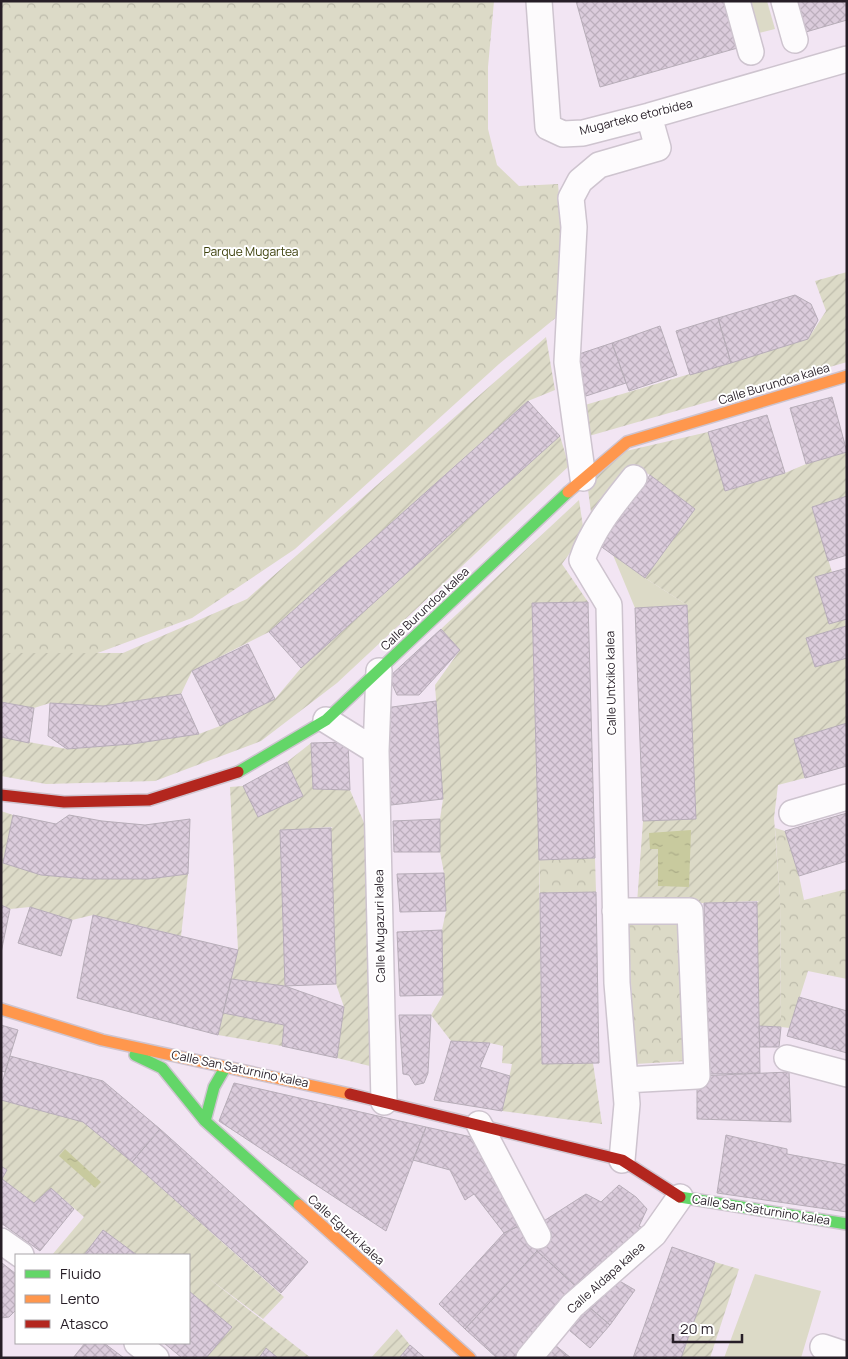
<svg xmlns="http://www.w3.org/2000/svg" width="848" height="1359" viewBox="0 0 848 1359" font-family="Manrope,sans-serif">
  <defs>
    <pattern id="park-crowns" width="20" height="18" patternUnits="userSpaceOnUse" patternTransform="scale(1.25)"><rect width="20" height="18" fill="#dcdac7"/><path d="M2 6a3 3 0 1 1 6 0M12 15a3 3 0 1 1 6 0" fill="none" stroke="#bdbbab"/></pattern>
    <pattern id="garden-furrows" width="10" height="10" patternUnits="userSpaceOnUse" patternTransform="scale(1.25)"><rect width="10" height="10" fill="#dcdac7"/><path d="M-1 1l2-2M0 10L10 0M9 11l2-2" fill="none" stroke="#bdbbab"/></pattern>
    <pattern id="water-ripples" width="26" height="14" patternUnits="userSpaceOnUse" patternTransform="scale(1.25)"><rect width="26" height="14" fill="#c8ca9e"/><path d="M2 4q2-2 4 0t4 0M15 11q2-2 4 0t4 0" fill="none" stroke="#acad88"/></pattern>
    <pattern id="building-cross-hatch" width="8" height="8" patternUnits="userSpaceOnUse" patternTransform="scale(1.25)"><rect width="8" height="8" fill="#dbccdc"/><path d="M0 0l8 8M0 8l8-8" fill="none" stroke="#bcafbd"/></pattern>
  </defs>
  <rect width="100%" height="100%" fill="#f2e5f3"/>
  <path fill="#dcdac7" d="M750,1H767L775,29L759,33Z
    M613,555L645,578L687,605L635,608Z
    M755,1274L821,1291L801,1358H724Z"/>
  <path fill="url(#park-crowns)" d="M1,1H494L488,67V129L497,165L519,186L558,184L569,307L499,364L295,549L192,618L95,654L1,653Z
    M775,828L785,831L799,876L804,900L847,889V979L808,971L790,1028L781,1027L780,898Z
    M595,858L596,892L540,893L539,860Z
    M680,918L687,1061L635,1064L628,920Z"/>
  <path fill="url(#garden-furrows)" d="M847,272V362L582,438L585,405L808,339L826,311L815,281Z
    M546,337L555,390L528,401L269,632L192,671L181,694L103,706L50,703L34,708L1,702V653H123L247,599Z
    M708,432L726,491L785,473L806,464L847,452V496L812,507L832,572L815,577L829,624L845,619L846,626L806,638L815,667L847,657V725L794,739L805,778L778,785L774,818L780,898L781,1027L759,1026L757,902L759,901L704,903H637L643,821L696,818L687,605L645,578L695,509L650,475L631,465L592,520L587,482L626,451Z
    M560,436L569,466L337,683L261,741L155,781L46,784L1,776V737L67,749L132,744L199,734L220,726L275,699L301,668Z
    M579,500L584,533L562,564L588,602L532,604L539,860L542,1063H593L602,1124L502,1111L512,1064L502,1063L503,1046L490,1043L451,1041L431,1015L443,995L442,930L446,911L444,873L440,852V819L443,799L435,685L460,650L441,629Z
    M311,743L313,789L350,790L365,825L374,1067L337,1058L344,1007L336,984L331,828L333,827L280,830L285,986L231,979L238,950L230,787L243,786L258,817L303,796L287,762Z
    M1,811L13,815L3,863L41,875L88,879H148L188,874L181,936L93,915L72,920L30,907L10,909L1,905Z
    M223,1013L284,1025L282,1046L218,1035Z
    M1,1100L83,1122L132,1162L284,1297L263,1319L207,1277L311,1358H278L266,1349L259,1358H206L232,1327L189,1291V1255H137L103,1230L84,1255H52L84,1217L51,1188L34,1203L2,1179L6,1170L1,1166Z
    M715,1262L739,1269L710,1358H681Z
    M397,1329L410,1345L399,1358H371Z"/>
  <path fill="url(#water-ripples)" d="M691,830L689,887L658,886V849H650L649,833Z
    M65,1149L101,1182L95,1188L59,1156Z"/>
  <path fill="url(#building-cross-hatch)" stroke="#b7adb8" d="M576,1H728L741,47L600,87Z
    M789,1H847V20L799,34Z
    M795,295L811,304L818,320L808,339L731,363L718,318Z
    M718,318L731,363L690,375L676,331Z
    M660,326L677,375L629,391L612,343Z
    M612,343L626,383L586,396L573,356Z
    M832,397L847,452L806,464L790,408Z
    M528,401L560,436L301,668L269,632Z
    M767,415L785,473L725,491L708,432Z
    M650,475L695,509L645,578L599,545Z
    M847,496V555L828,561L812,507Z
    M847,568V619L829,624L815,577Z
    M588,602L595,858L539,860L532,603Z
    M687,605L696,819L643,821L635,608Z
    M846,626L847,658L815,667L806,638Z
    M441,629L460,650L419,695H397L389,677Z
    M248,644L275,699L220,726L192,671Z
    M181,694L199,734L132,744L67,749L48,736L50,703L103,706Z
    M436,701L443,799L391,805L385,708Z
    M1,702L34,708L29,743L1,737Z
    M847,723V766L805,778L794,739Z
    M348,742L350,790L313,789L311,743Z
    M287,762L303,796L258,817L243,786Z
    M847,813V861L799,876L785,831Z
    M13,815L56,824L69,815L102,821L145,825L190,819L188,874L148,879H88L41,875L3,863Z
    M440,819V852H394L393,821Z
    M331,828L336,984L285,986L280,830Z
    M444,873L446,911L400,912L397,874Z
    M596,892L599,1063L542,1064L540,893Z
    M757,902L760,1073L708,1074L704,903Z
    M1,905L10,909L1,953Z
    M30,907L72,920L61,956L18,943Z
    M93,915L238,950L218,1035L77,998Z
    M442,930L443,995L400,996L397,932Z
    M231,979L285,986L344,1007L337,1058L282,1046L284,1025L223,1013Z
    M799,997L847,1011V1053L787,1036Z
    M399,1015H431L428,1073L424,1083L415,1085L409,1075L403,1074Z
    M1,1025L18,1030L5,1072L1,1071Z
    M759,1026L781,1027L779,1047H760Z
    M451,1041L490,1043L480,1067L510,1076L502,1111L434,1100Z
    M10,1056L103,1081L160,1129L132,1162L83,1122L1,1100V1086Z
    M789,1072L791,1122L697,1119V1076Z
    M234,1083L426,1127L386,1231L219,1121Z
    M426,1127L476,1138L525,1223L504,1233L474,1194L465,1200L450,1170L413,1160Z
    M160,1129L308,1262L281,1293L132,1162Z
    M726,1135L787,1149V1154L847,1165V1212L717,1193Z
    M1,1166L7,1170L2,1179L34,1203L51,1188L74,1209L40,1251L1,1223Z
    M619,1185L636,1197L647,1209L639,1226L654,1234L581,1291L537,1251L548,1235L539,1224L586,1194L601,1202Z
    M525,1223L537,1251L465,1329L439,1304L504,1233Z
    M103,1230L137,1255H84Z
    M672,1247L715,1262L681,1358H633Z
    M537,1251L581,1291L519,1358H497L465,1329Z
    M2,1263L16,1274V1310L9,1317L1,1318Z
    M616,1279L635,1290L610,1325L589,1307Z
    M189,1291L232,1327L206,1358H182L164,1343H189Z
    M589,1307L610,1325L590,1348L569,1330Z
    M85,1343H104L124,1358H73Z
    M410,1345L425,1358H399Z
    M555,1345L571,1358H547L545,1356Z
    M266,1348L278,1358H259Z"/>
  <g fill="none" stroke-linecap="round" stroke-linejoin="round">
    <g stroke="#cec4cf" stroke-width="28">
      <path id="street" d="M539,1L548,127L563,134L583,133L649,116L847,59
        M737,1L751,52
        M784,1L795,40
        M583,478L567,362L574,227L571,198L580,181L599,165L658,148L649,116
        M379,671L376,751L384,1102
        M326,720L376,751
        M792,813L847,797
        M615,911H690L697,1076L625,1080
        M787,1058L847,1074
        M479,1124L538,1236
        M622,1160L627,1104L617,983L609,605L582,560C592,529 614,503 634,478
        M1,1241L21,1255
        M137,1343L156,1358
        M823,1347L847,1355
        M529,1358L572,1306L654,1234L680,1197"/>
    </g>
    <g stroke="#cec4cf" stroke-width="14">
      <path id="fast" d="M238,772L326,720L568,492
        M135,1055L162,1068L205,1121L299,1205
        M205,1121L214,1087L225,1068
        M680,1197L847,1224"/>
    </g>
    <g stroke="#cec4cf" stroke-width="14">
      <path id="slow" d="M568,492L627,442L847,376
        M1,1009L102,1040L350,1094
        M299,1205L470,1358"/>
    </g>
    <g stroke="#cec4cf" stroke-width="14">
      <path id="jam" d="M1,795L64,802L149,800L238,772
        M350,1094L622,1160L680,1197"/>
    </g>
    <use href="#street" stroke="#fdfbfd" stroke-width="25"/>
    <use href="#fast" stroke="#63d668" stroke-width="11"/>
    <use href="#slow" stroke="#ff974d" stroke-width="11"/>
    <use href="#jam" stroke="#b3261e" stroke-width="11"/>
  </g>
  <g text-anchor="middle" stroke-width="4" stroke-linejoin="round" paint-order="stroke">
    <g font-size="12" fill="#271e27" stroke="#fff">
      <text transform="translate(636 117) rotate(-14)" y="4">Mugarteko etorbidea</text>
      <text transform="translate(774 384) rotate(-17)" y="4">Calle Burundoa kalea</text>
      <text transform="translate(425 609) rotate(-43)" y="4">Calle Burundoa kalea</text>
      <text transform="translate(611 683) rotate(-91)" y="4">Calle Untxiko kalea</text>
      <text transform="translate(380 926) rotate(-91)" y="4">Calle Mugazuri kalea</text>
      <text transform="translate(240 1069) rotate(12)" y="4">Calle San Saturnino kalea</text>
      <text transform="translate(761 1210) rotate(9)" y="4">Calle San Saturnino kalea</text>
      <text transform="translate(346 1230) rotate(42)" y="4">Calle Eguzki kalea</text>
      <text transform="translate(606 1278) rotate(-42)" y="4">Calle Aldapa kalea</text>
    </g>
    <g font-size="12" fill="#3b3f0a" stroke="#fff">
      <text x="251" y="256">Parque Mugartea</text>
    </g>
  </g>
  <rect width="848" height="1359" fill="none" stroke="#271e27" stroke-width="5"/>
  <rect x="15" y="1254" width="175" height="90" fill="#ffffff" stroke="#a9a5a9"/>
  <rect x="25" y="1270" width="25" height="8" fill="#63d668" stroke="#a9a5a9"/>
  <text x="60" y="1279" font-size="15" fill="#271e27">Fluido</text>
  <rect x="25" y="1295" width="25" height="8" fill="#ff974d" stroke="#a9a5a9"/>
  <text x="60" y="1304" font-size="15" fill="#271e27">Lento</text>
  <rect x="25" y="1320" width="25" height="8" fill="#b3261e" stroke="#a9a5a9"/>
  <text x="60" y="1329" font-size="15" fill="#271e27">Atasco</text>
  <path d="M673 1334v8h69v-8" fill="none" stroke="#271e27" stroke-width="2.5"/>
  <text x="680" y="1334" font-size="15" fill="#271e27" stroke="#ffffff" stroke-width="4" paint-order="stroke">20 m</text>
</svg>
